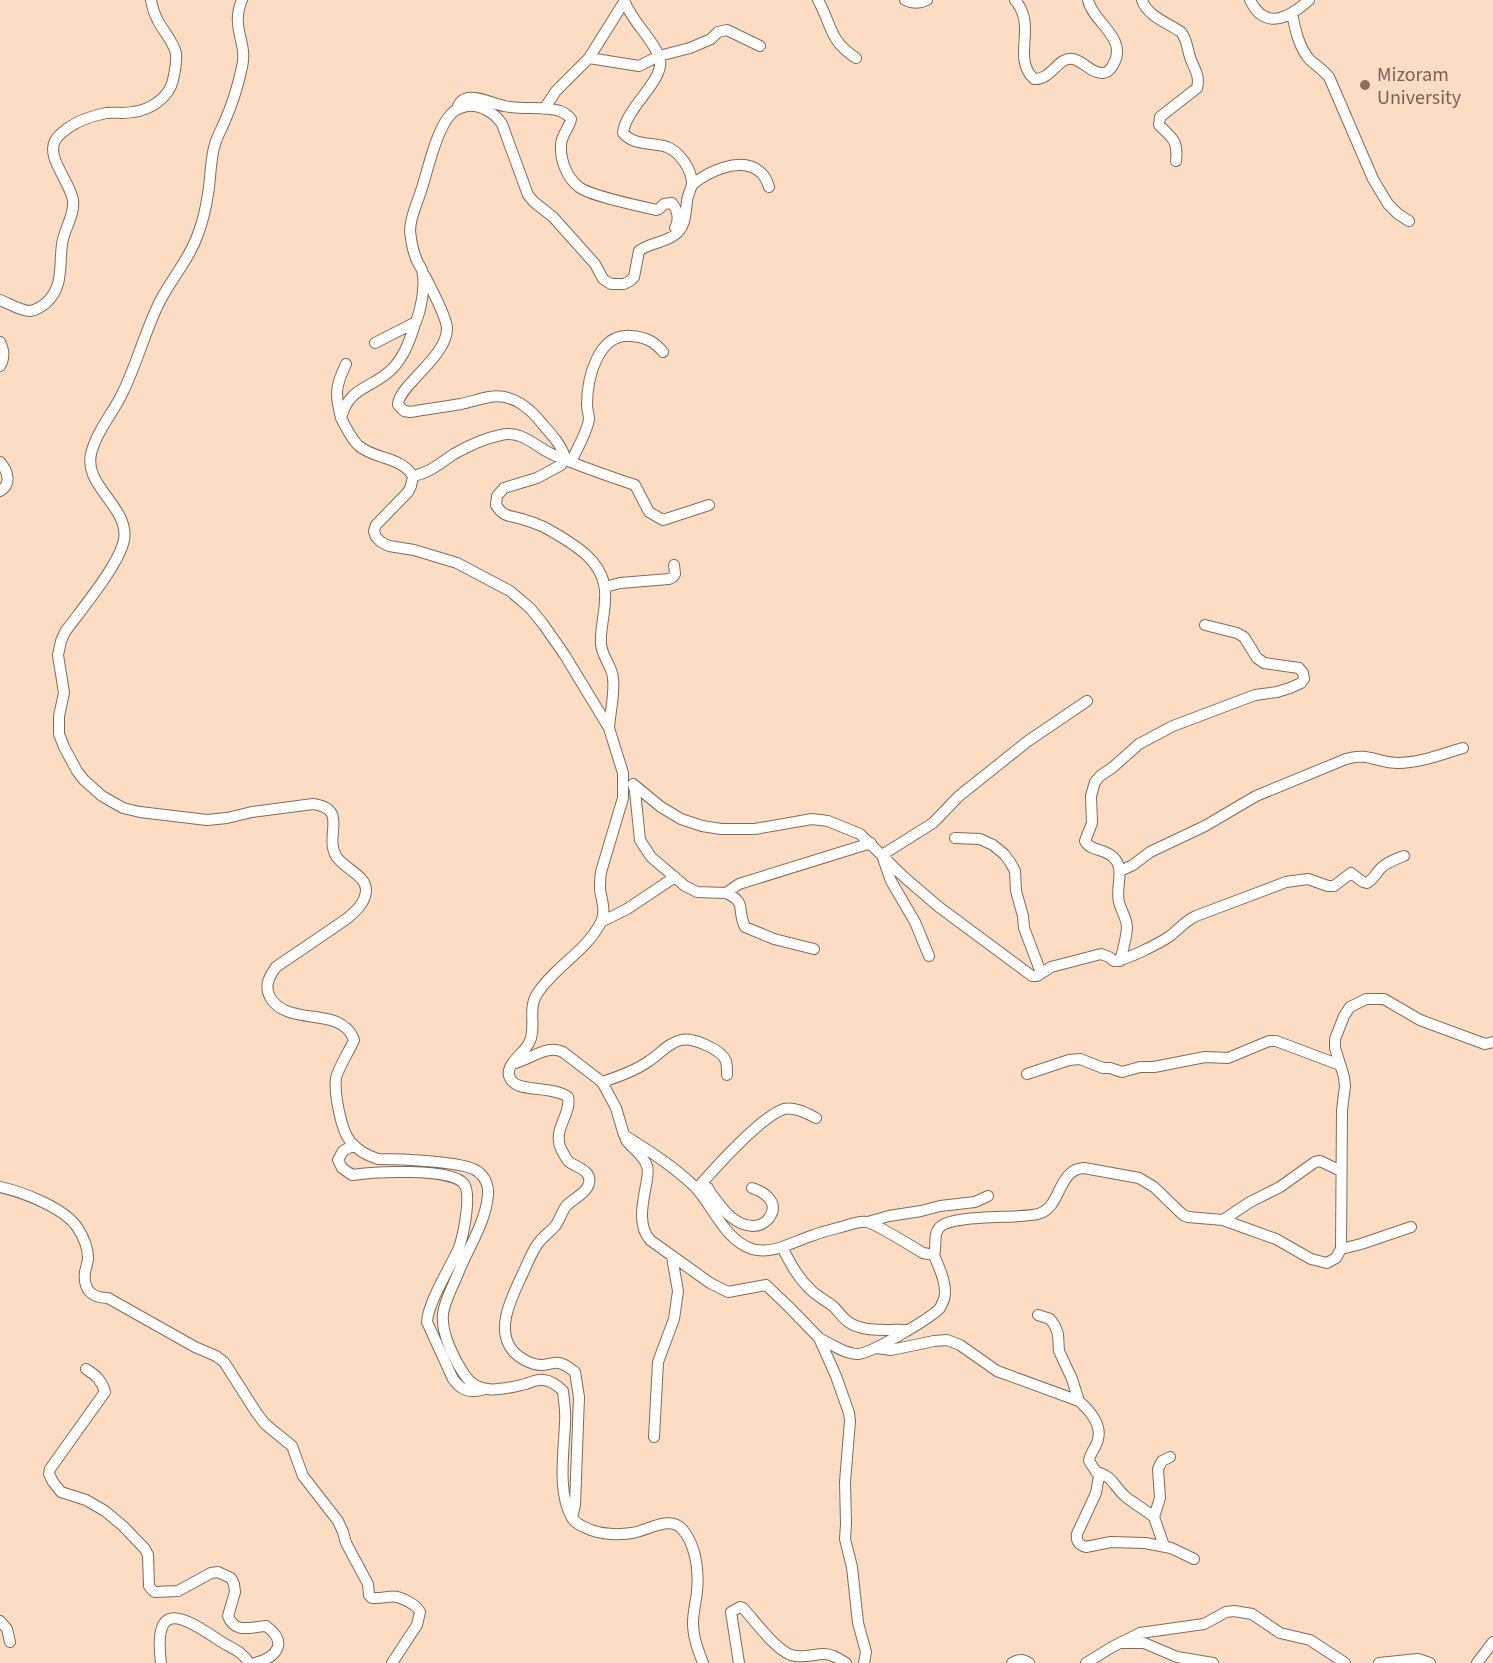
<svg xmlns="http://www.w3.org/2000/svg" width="1493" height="1663" viewBox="0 0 1493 1663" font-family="'Source Sans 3',sans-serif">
  <rect width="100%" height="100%" fill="#fcddc4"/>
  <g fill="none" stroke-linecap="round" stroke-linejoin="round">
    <g stroke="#856a53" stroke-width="12">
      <path id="minor" d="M242,0C230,28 248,42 242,67C238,86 232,105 224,123C221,130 217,137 215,144C210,160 211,177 208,194C206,207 203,221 198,234C190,258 172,278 160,301C145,331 137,364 122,394C113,413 98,429 92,450C80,485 130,506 124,540C119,565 81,610 65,632L61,641L58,655L64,693L59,716V734L64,747L77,771L84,780L102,796L123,808L140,812L207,820L227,818L252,812L313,804C349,809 324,835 336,856C343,868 366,875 366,890C366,903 354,913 345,920L276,967C269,977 264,986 270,997C282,1019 314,1014 334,1021C343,1024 351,1031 354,1040C350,1050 338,1068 336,1078C334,1093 341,1130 350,1141C357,1150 368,1156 378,1159C397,1159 463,1161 477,1171C485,1176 489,1186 488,1195C486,1221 469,1247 459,1271C454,1284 444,1302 443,1314C441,1333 454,1359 464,1374C479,1397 503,1389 526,1384C531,1382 538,1379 544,1380C551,1381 558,1386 563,1391C564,1402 566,1412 565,1423C564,1451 557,1493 572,1518C577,1525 584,1527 591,1530C605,1535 618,1535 632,1533C648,1531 670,1514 683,1530C696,1546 699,1571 697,1591C696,1602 693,1612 693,1623C693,1637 698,1650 703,1663
        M818,0C832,25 829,41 856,58
        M905,0C913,4 919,4 927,0
        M1015,0C1038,27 1011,57 1034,79C1052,80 1058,56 1073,59C1083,61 1091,73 1102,73C1107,73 1111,69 1113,65C1129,38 1093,23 1088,0
        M1142,0C1147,16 1168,23 1181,32C1188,41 1187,50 1191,60C1195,70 1200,76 1197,88L1160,117L1159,125C1173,139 1178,140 1176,161
        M1250,0C1265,31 1289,18 1309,0
        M1292,13C1295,29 1299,48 1310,60C1317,66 1323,70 1329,77L1373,179L1388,204L1398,214L1409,221
        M589,58L639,66L659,56L690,48L711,39L718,32L727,30L760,46
        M458,106C460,102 463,99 468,98C479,96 493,104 504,106C523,110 542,106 560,111C565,113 568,115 571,119C569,129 561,135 561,145C560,160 567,178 579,187C590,196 640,206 656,210L659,209L664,204L672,203C678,211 680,219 675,228
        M544,109L556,91L589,58L624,2
        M692,185C707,172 740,156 759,171C765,175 767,181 769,187
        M425,276C431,289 446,315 447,328C448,356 397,387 398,405L404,411L410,412C427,409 444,407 461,404C470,402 479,399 489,397C513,393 530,408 544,426C552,435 561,445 565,457L561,465L537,478L504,488L497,496L496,505C504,518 510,515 522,519C529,521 537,524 544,527C572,543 608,561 605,599C605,614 600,629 601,644C602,657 612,666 613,678C615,694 610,712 609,728
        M0,300C8,303 21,311 30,311C36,310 41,307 46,303C64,287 59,265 62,244C64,229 75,215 73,200C70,182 46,157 55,141C58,135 63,132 68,128C79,120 92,116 106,113C115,112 124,114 133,112C150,110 169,98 173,80C175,71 177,62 176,53C173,41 164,32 158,21C155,15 152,7 151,0
        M0,342C4,350 5,358 0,366
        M375,343L416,322
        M341,418C335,394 335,387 346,364
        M0,462C8,471 12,484 0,491
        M571,462C576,451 588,430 589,419C589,414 587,410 587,405C587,378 598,333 631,336C645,337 654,341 663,352
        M413,476C430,473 440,463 454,454C468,446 486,438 501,435C507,433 514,434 520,436C533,441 543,451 556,456C582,467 608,476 635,485L649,512L663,520L709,505
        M605,587L620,583L669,579L673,577L675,574L674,565
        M633,784L661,807L681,819L702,826L721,829H755L812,819L828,821L860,834L904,877L939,907L1032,976H1037L1051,967L1101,954L1109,957L1114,961C1125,961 1160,943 1170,936C1179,929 1185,921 1196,916L1286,882L1308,879L1328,886H1334L1351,873L1363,882L1367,883C1374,879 1376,873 1381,868C1387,862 1396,859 1404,856
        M633,784L635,791L640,840L651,857L685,886L697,892L726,893L739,884L871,843
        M955,838L980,839L993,845L1004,854L1010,862L1015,871L1016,891L1023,916L1024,928L1041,973
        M1120,871L1133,865L1150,852L1205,826L1256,796L1346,759C1367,752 1378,763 1398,763C1420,763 1442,754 1463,748
        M726,893C748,903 736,909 745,927L774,939L814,949
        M601,922L627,909L675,877
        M929,956L915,922L891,881L882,855L933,823L959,796L1028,741L1087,701
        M1120,961C1123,950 1126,940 1127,928C1127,918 1121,911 1119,902C1115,886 1126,869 1113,857C1105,849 1090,851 1085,841L1092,823L1091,796L1095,782L1100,776L1112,768L1139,744L1173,726L1255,695L1277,692L1290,688L1301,683L1304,679L1303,673L1299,668L1264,663L1257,658L1244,637L1237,633L1205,625
        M512,1064C530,1060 546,1044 563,1052L602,1082L616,1108L624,1135C648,1150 673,1166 694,1186C713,1205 724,1240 752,1249C774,1255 794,1241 814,1235C824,1231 834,1229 845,1226C851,1224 860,1221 867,1222C876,1224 913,1247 923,1253L934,1255C937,1245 933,1235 939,1228C949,1214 1018,1219 1038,1214C1062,1208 1057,1169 1084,1168L1139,1178L1154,1187L1183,1215L1188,1217L1223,1220L1276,1239L1311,1259L1327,1263L1336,1258L1341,1249L1342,1110L1345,1086L1344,1077L1335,1048V1039L1344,1016L1350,1007L1366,999H1384L1420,1020L1485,1044L1493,1042
        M1027,1074L1069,1060L1080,1059L1103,1068H1110L1122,1072L1140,1067H1154L1205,1057L1228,1058L1269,1041H1276L1340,1065
        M602,1082C618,1077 635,1071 649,1061C660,1054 668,1043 681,1040C692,1037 721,1049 726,1061C727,1065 727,1071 727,1075
        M626,1140C633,1149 644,1156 647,1166C649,1172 647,1179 646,1185C643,1202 637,1225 650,1240L710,1283L728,1292L766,1285L789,1307L819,1338L836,1376L849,1413L850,1421L845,1482L846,1524L845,1539L852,1567L858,1623L866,1652L864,1663
        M354,1145L343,1151L338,1160L342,1168L352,1175C371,1172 452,1167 464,1184C472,1195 463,1238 458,1250C449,1269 428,1303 427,1322L453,1379C461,1390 468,1393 482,1390
        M700,1185C716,1167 762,1116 784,1109C795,1107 806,1113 816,1118
        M0,1187C23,1192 64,1208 77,1227C83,1236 88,1248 88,1258C88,1262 86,1267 85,1272C83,1289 91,1298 108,1298L195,1347L216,1356L224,1362L256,1412L265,1424L292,1446L303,1476L338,1521L343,1532L346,1543L368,1584L369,1595L372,1598C390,1599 391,1592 409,1602C415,1605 417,1607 420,1612L417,1625L392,1663
        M696,1187L700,1185C702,1186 706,1186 708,1188C710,1191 711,1194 713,1196C723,1210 734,1225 753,1226C759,1226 765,1223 769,1218C780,1203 765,1192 752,1188
        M1223,1220L1250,1202L1280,1187L1315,1162L1320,1161L1341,1171
        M868,1222L889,1216L921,1211L940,1206L975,1202L988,1196
        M782,1247C790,1263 798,1278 811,1290C818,1297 827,1301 834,1307C842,1316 847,1324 859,1327C874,1332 891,1329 906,1330
        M1341,1249L1361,1244L1411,1227
        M1038,1315L1050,1319L1055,1326L1058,1334L1059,1351L1072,1379L1079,1401
        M819,1338C831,1344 845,1354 858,1354C872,1353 931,1318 940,1308C941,1306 943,1302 944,1299C948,1285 939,1268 934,1255
        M877,1348L891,1350L934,1341L947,1340L960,1345L997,1371L1079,1401C1088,1409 1102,1424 1098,1439C1097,1447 1090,1452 1089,1461L1099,1476L1096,1493L1077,1534C1076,1541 1079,1545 1086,1547L1111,1542L1145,1543L1171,1548L1194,1559
        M86,1369C96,1375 102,1381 105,1392L50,1469L49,1474L53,1482L61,1492L86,1500L105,1511L123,1526L145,1549L148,1555L149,1586L152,1590L155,1592L178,1591L211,1573L218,1572L231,1578L234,1584L235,1592L228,1616C235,1634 250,1627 266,1626C288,1642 278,1657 255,1663
        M654,1437L658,1362L674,1319L678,1291L672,1257
        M1097,1472C1113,1476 1114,1487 1126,1497C1135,1504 1145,1510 1154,1517
        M572,1518L575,1505L579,1397L575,1372C571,1369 565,1364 559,1363C554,1362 547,1365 541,1365C532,1365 519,1358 513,1351C494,1329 513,1295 523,1273C528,1263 532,1250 540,1241C545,1235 551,1231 556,1225C560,1219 562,1211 567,1205C573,1199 588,1192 589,1183C592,1170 575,1167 568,1161C566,1158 563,1153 561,1149C552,1129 572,1114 568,1097C553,1086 520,1092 512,1081C500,1067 524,1054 529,1043C537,1029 527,1009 537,994C554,967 587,951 601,922C606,912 602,901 600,890C600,884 600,878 601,872L623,798V773L609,728L564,654L543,624L530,608L510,591L457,563L414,550L389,546L381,542L376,537L374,531L376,525L408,492L411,486L413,476C400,456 376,460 359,446C351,439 346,427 341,418C349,386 372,389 392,369C404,357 410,340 415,324C421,310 426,285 422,270C420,266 417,262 416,258C412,249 411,240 410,231C410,217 417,204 421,191C428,170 436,130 451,114C455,110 461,107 467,106C480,104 495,113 502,124L528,195L534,202L553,217L595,264L603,279L611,284H624L630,281L634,277L639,251C650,242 667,243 677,233C686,224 685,214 687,202C687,196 691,190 692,184C692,170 680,152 667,147C652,142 634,146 623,133C626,107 664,81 660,60C656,42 631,21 624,0
        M1164,1546L1154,1517L1160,1498L1158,1469L1162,1461L1170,1457
        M0,1621L7,1629L10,1642
        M1122,1643H1144L1177,1657L1213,1663
        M161,1663C153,1599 182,1615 220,1641C231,1648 242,1651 249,1663
        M739,1663L731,1612L740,1607L743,1608C755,1621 775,1649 791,1655C803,1659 813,1654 824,1654C833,1654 839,1659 846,1663
        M1012,1663C1019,1659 1023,1659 1029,1663
        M1086,1663L1112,1647L1140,1633L1204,1624L1226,1612L1234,1611L1252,1614L1280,1633L1310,1640L1345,1663
        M1379,1663L1418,1659L1430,1663
        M1477,1663L1493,1642"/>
    </g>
    <use href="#minor" stroke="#fff" stroke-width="10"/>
  </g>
  <circle fill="#8d6e63" stroke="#fcddc4" stroke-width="2" cx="1365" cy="85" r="6"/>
  <g text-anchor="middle" stroke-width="4.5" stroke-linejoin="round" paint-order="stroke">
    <g font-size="20" fill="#785e54" stroke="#fcddc4" text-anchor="start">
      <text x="1377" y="81">Mizoram<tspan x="1377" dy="23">University</tspan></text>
    </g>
  </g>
</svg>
